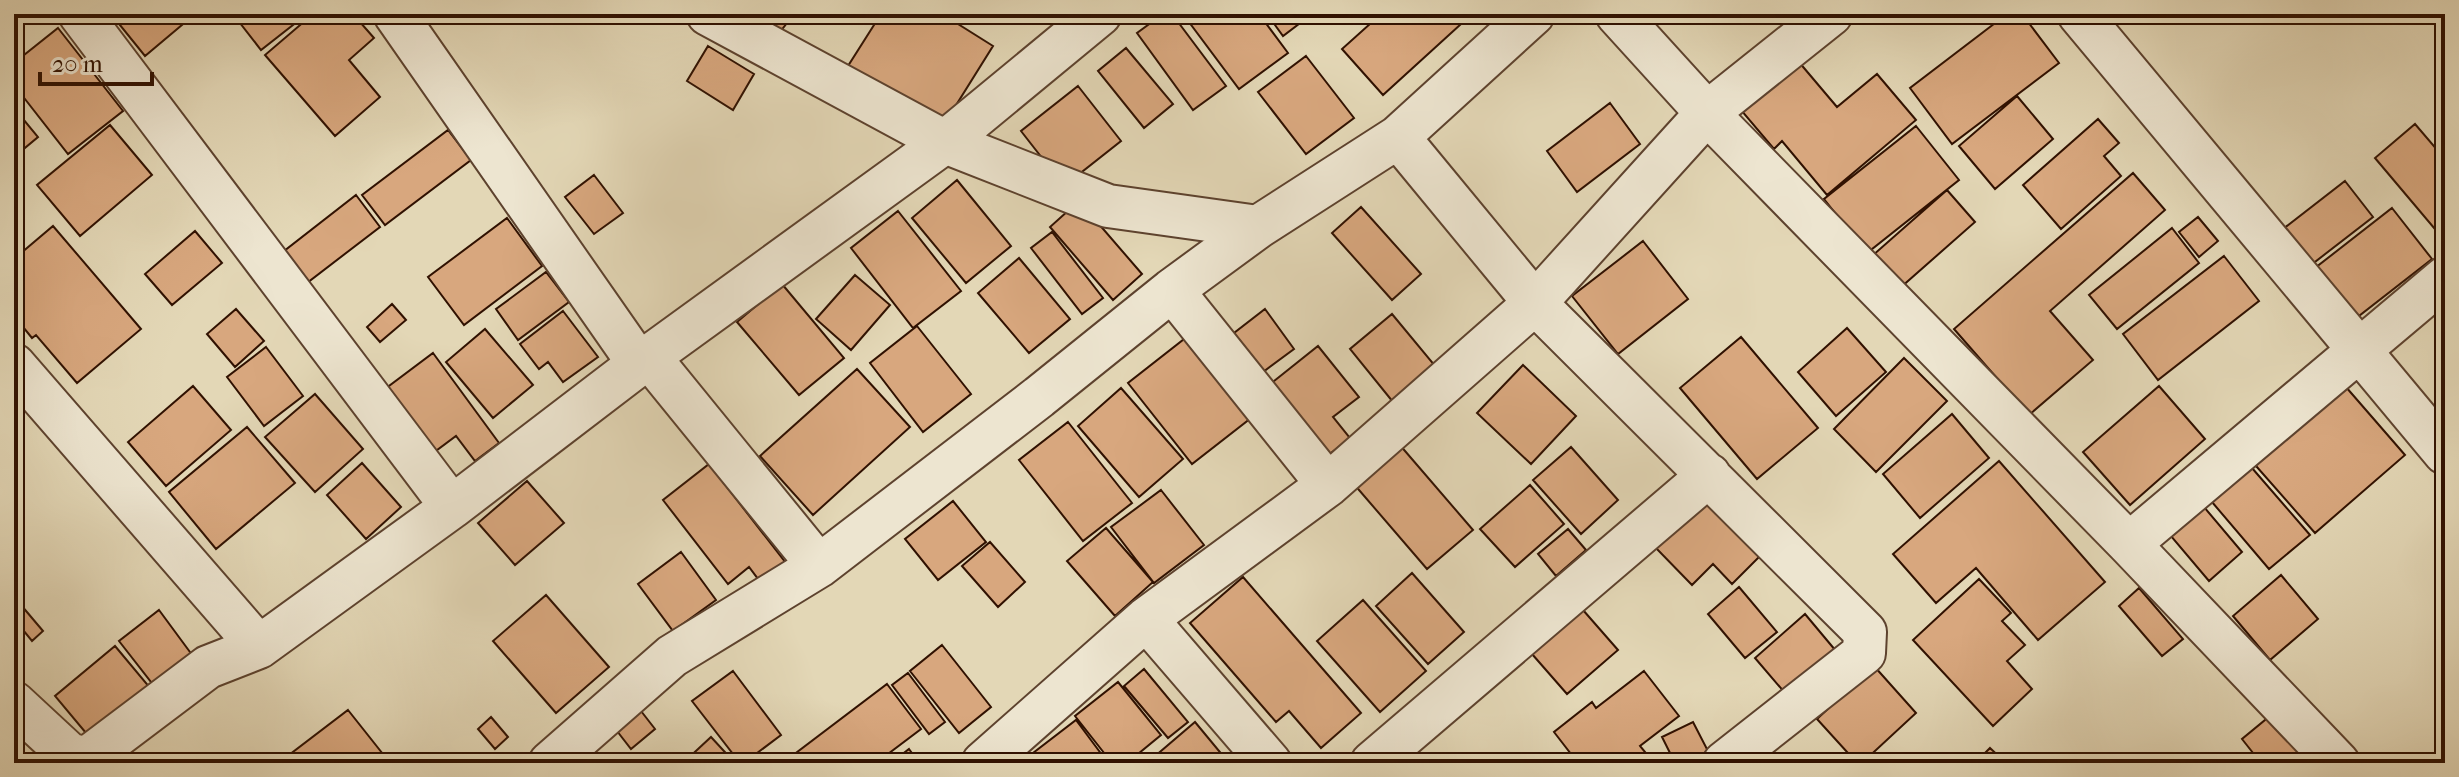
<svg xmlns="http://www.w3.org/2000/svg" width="2459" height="777" viewBox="0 0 2459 777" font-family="'IM FELL French Canon',serif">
  <rect width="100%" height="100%" fill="#e3d7b6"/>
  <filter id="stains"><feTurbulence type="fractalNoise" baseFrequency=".0025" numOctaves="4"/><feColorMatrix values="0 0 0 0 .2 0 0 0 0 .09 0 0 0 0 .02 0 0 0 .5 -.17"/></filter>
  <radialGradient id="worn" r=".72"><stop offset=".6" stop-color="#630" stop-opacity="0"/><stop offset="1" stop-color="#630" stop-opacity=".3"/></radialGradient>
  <path fill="#d8a77e" stroke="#301101" stroke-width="2" d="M14,14H34L14,30Z
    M111,14H195L145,56Z
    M233,14H307L261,50Z
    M313,14H353L374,38L349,60L380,97L335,136L265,55Z
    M748,14H794L776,37Z
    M881,14H942L993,46L943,126L848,66Z
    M1163,14H1172L1226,86L1193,110L1137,33Z
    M1183,14H1259L1288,53L1239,89Z
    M1267,14H1312L1283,36Z
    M1381,14H1472L1383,95L1342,49Z
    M2007,14H2022L2059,63L1952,144L1910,88Z
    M58,28L123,111L68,154L14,85V63Z
    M708,46L754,74L733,110L687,81Z
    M1126,48L1173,104L1144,128L1098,71Z
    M1793,55L1837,107L1877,74L1916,120L1827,195L1782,141L1774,149L1735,103Z
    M1306,56L1354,118L1306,154L1258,92Z
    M1078,86L1121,141L1064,186L1021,131Z
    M2017,96L2053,139L1995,189L1959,146Z
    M1610,103L1640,144L1577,192L1547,151Z
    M14,108L38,137L14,157Z
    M2098,119L2119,143L2104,156L2121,176L2061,229L2023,185Z
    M2415,124L2445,159V241L2375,158Z
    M110,125L152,175L80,236L37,185Z
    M1916,126L1959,180L1867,253L1824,199Z
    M448,130L471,160L385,225L362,195Z
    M2133,173L2165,210L2050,311L2093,360L2029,415L1954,329Z
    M594,175L623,213L594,234L565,197Z
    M957,180L1011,246L966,283L912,218Z
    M2345,181L2373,217L2311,265L2283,229Z
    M1947,190L1975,222L1900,288L1872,256Z
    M356,195L380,227L303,286L279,255Z
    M1079,201L1142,274L1113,300L1050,227Z
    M1361,207L1421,274L1392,300L1332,233Z
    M2392,208L2432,259L2355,319L2315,268Z
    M898,211L961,291L913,328L851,248Z
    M2198,217L2218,241L2199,257L2179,232Z
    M507,218L542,266L464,325L428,277Z
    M53,226L141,329L77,383L36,335L32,338L14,316V259Z
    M2172,228L2199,263L2117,329L2089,295Z
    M195,231L222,263L172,305L145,274Z
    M1052,232L1103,298L1082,314L1031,248Z
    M1643,241L1688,299L1618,354L1572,296Z
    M2224,256L2259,301L2158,380L2123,334Z
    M1019,258L1070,319L1029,353L978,293Z
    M546,272L569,302L518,340L496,309Z
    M855,275L890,305L851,350L816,319Z
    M782,284L844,358L799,395L737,322Z
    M392,304L406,320L380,342L367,327Z
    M236,309L264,341L235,367L207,334Z
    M1265,309L1294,349L1263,372L1234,333Z
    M563,311L598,357L563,382L548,362L539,369L520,344Z
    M1392,314L1436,367L1393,402L1350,349Z
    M917,326L971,394L923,432L870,363Z
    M1847,328L1886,372L1836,416L1798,372Z
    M485,329L533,385L493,418L446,362Z
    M1188,336L1251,418L1192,464L1128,383Z
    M1741,337L1818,428L1757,479L1680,388Z
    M1318,346L1359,397L1333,417L1350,438L1326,457L1269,385Z
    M266,347L303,396L264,426L227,377Z
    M433,353L499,443L475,461L456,436L429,456L381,392Z
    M1904,358L1947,401L1876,472L1834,429Z
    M1523,365L1576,416L1531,464L1477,413Z
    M857,369L910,427L813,515L760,456Z
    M2339,379L2405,455L2315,533L2249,458Z
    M193,386L231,430L166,486L128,442Z
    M2159,386L2205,439L2130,505L2083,452Z
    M1121,388L1183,459L1139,497L1078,426Z
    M315,394L363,449L315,492L265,437Z
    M1952,414L1989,458L1920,518L1883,474Z
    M1068,422L1132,503L1083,541L1019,460Z
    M247,427L295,483L216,549L169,492Z
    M1399,444L1473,530L1427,569L1353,483Z
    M1571,447L1618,500L1581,534L1533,480Z
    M1999,461L2105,582L2038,640L1976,568L1936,603L1893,554Z
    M362,463L401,507L366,539L327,495Z
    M709,464L789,567L764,587L749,567L728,584L663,500Z
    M2252,468L2310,535L2269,569L2212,502Z
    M527,481L564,523L515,565L478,523Z
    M1530,485L1564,524L1515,567L1480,529Z
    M1161,490L1204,545L1154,583L1111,527Z
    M1704,496L1762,554L1732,584L1713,564L1692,585L1654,546Z
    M953,501L986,542L938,580L905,539Z
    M2204,507L2242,552L2209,581L2170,535Z
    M1106,528L1153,582L1115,616L1067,561Z
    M1568,529L1586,550L1556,576L1538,554Z
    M990,542L1025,582L998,607L962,566Z
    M681,552L716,600L673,631L638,584Z
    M1412,573L1464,632L1428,664L1376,606Z
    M2281,575L2318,619L2270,660L2233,616Z
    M1243,577L1361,713L1321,748L1289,711L1276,722L1190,623Z
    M1979,579L2011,613L2002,621L2025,645L2007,661L2032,689L1993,726L1913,640Z
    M1739,587L1777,632L1745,658L1708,614Z
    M2139,588L2183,639L2162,656L2119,606Z
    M546,595L609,667L556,713L493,641Z
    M1363,600L1426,671L1380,712L1317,641Z
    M21,605L43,631L32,641L14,619V611Z
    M159,610L201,667L162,696L119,641Z
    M1583,610L1618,650L1567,694L1532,654Z
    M1805,614L1841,657L1791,700L1755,658Z
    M942,645L991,707L959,733L910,671Z
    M115,646L151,689L91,739L55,696Z
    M1874,666L1916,713L1862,763H1857L1817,719Z
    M1144,669L1188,722L1168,738L1124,686Z
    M733,671L781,735L744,763H740L692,701Z
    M1644,671L1679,716L1640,746L1654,763H1578L1554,732L1592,702L1596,708Z
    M908,673L945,722L929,734L892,685Z
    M1118,682L1161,735L1127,763H1112L1075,716Z
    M887,684L921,729L876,763H791L788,759Z
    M348,710L390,763H295L289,755Z
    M641,711L655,729L631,749L617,731Z
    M2276,711L2319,763H2261L2242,739Z
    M491,717L508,737L495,749L478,729Z
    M1076,720L1108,763H1020Z
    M1195,722L1229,763H1147Z
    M1693,722L1709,753L1689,763H1675L1662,737Z
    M711,737L735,763H683Z
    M1990,748L2006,763H1975Z
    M909,749L919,763H891Z
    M20,752L28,763H14V757Z"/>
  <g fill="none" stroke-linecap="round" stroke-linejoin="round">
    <g stroke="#5d422e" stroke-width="46">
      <path id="minor" d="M80,14L452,507
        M395,14L639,364L945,142L1100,14
        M708,14L945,142L1108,206L1258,227
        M1617,14L1707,113L2129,544L2338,763
        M2079,14L2445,453
        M1398,137L1535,303L1865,632L1864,653L1724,763
        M1172,290L1328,485
        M649,357L819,566
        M14,365L259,647L452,507L639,364
        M2129,544L2445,278
        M1146,619L1270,763
        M14,703L69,754L86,759L208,667L259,647
        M550,763L672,656L819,566L1039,397L1172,290L1258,227L1398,137L1533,14
        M983,763L1146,619L1328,485L1535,303L1707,113L1831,14
        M1372,763L1709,475"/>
    </g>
    <use href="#minor" stroke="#ede5d0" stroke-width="42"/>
  </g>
  <rect width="2459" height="777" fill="none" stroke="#e3d7b6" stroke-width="48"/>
  <rect x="16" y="16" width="2427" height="745" fill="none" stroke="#301101" stroke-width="4"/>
  <rect x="24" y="24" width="2411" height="729" fill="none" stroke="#301101" stroke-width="2"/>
  <path d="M40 72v12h112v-12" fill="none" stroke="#301101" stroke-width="4"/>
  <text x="52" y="72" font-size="24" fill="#301101" stroke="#ede5d0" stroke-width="6" paint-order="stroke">20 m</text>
  <rect width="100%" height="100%" filter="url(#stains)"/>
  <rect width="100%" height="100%" fill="url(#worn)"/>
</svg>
